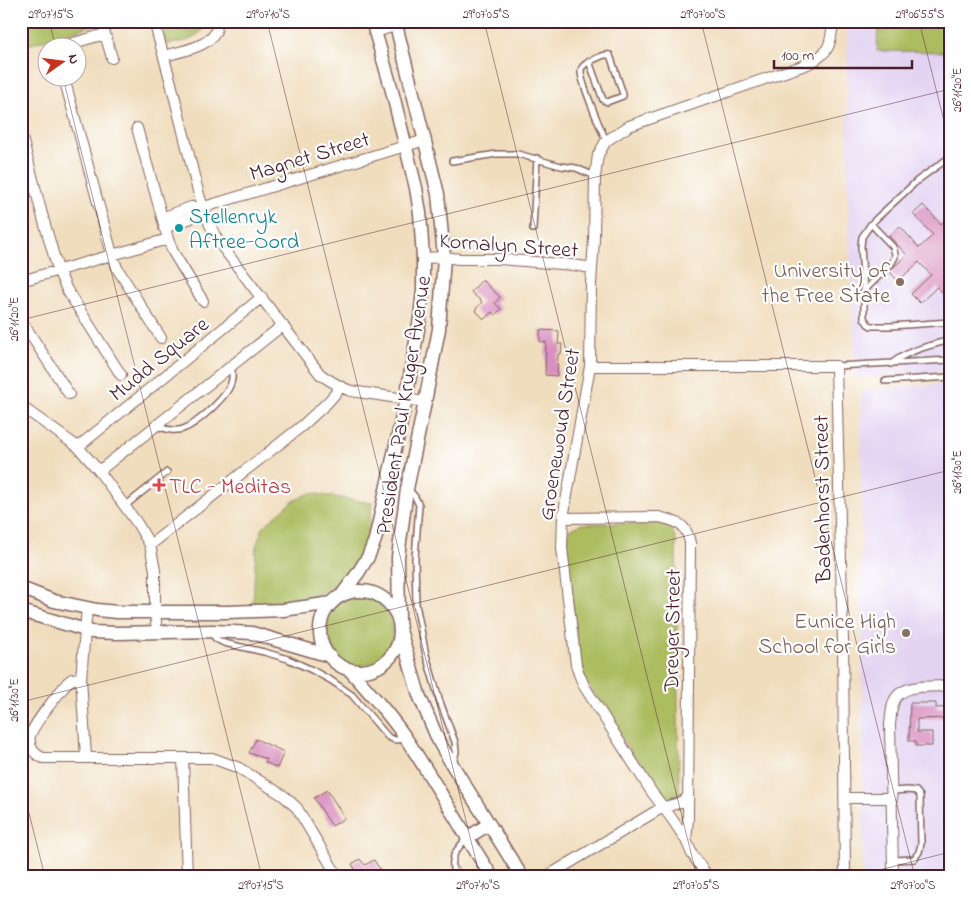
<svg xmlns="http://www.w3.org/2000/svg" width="971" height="898" viewBox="0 0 971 898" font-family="'Indie Flower',sans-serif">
  <rect width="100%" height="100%" fill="#fff"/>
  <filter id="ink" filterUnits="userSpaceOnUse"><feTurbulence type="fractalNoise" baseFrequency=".02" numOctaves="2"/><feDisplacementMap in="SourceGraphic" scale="10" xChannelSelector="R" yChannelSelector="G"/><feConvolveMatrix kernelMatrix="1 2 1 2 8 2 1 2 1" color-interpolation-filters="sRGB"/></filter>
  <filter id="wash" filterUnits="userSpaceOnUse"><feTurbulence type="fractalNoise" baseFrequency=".0096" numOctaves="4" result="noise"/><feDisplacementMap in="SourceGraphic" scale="20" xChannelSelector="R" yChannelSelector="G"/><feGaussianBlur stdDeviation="1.12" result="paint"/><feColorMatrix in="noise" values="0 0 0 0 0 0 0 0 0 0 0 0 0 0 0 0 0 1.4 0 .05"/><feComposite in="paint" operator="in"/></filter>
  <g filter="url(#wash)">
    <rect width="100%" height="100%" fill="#f0ddbd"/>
    <path fill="#e3d3f2" d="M847,21H950V371L855,378L848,193Z
      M950,383V877H863L861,390Z"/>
    <path fill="#acbc5f" stroke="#7b6e45" d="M21,21H107L21,47Z
      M153,21H204C202,40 184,42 168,44L157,37Z
      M878,21H950V52L877,51Z
      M310,493L372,503L368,536L355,563L334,587L309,598L280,603L253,602L256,547L263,527L292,502Z
      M658,523L671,527L676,540L679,796L661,800L580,671L566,545L569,530L581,524Z
      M323 631a35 35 0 1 1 70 0a35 35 0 1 1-70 0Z"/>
    <g id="blocks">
      <path fill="#d990c1" d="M923,205L941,224L950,215V234L947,236L950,239V272L946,275L950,280V301L937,287L920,303L911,294L931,275L919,262L898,281L889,271L907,255L889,236L900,226L919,248L933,235L913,214Z
        M482,280L500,297L495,303L501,309L495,315L492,312L484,319L475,310L482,302L471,292Z
        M540,330L559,331L558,344H562L561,354H558L557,376L545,375L546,342H540Z
        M910,703H936V708L950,707V718L917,719V732H932V746H916V741H909Z
        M256,739L284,752L277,768L265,762L267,759L249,753Z
        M327,790L345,818L332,826L314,798Z
        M945,817H950V834H946Z
        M360,859L365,865L374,860L383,874L379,877H355L358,875L352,864Z
        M457,866L464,877H452L449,872Z"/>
    </g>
  </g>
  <g filter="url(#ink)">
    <use href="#blocks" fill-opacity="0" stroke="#84625e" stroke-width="1"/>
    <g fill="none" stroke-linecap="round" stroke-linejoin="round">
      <g stroke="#84625e" stroke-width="8">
        <path id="service" d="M589,61L603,100L607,102L623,96V94L610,55C604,54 600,57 595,59C590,61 581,65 581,71C580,80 601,130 606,140
          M950,157L918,180L878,217L871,224L862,237L861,246L864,291V318L868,324L871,326H891L950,322
          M452,161L497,154H518L561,166L576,168L595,176
          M533,229L537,158
          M864,291L891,264L895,257V254L893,247L871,224
          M891,364C908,350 929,346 950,340
          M836,366L950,360
          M885,381L950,377
          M156,426C165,429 174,432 183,429C197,424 227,397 231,383C233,378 232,372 232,367
          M408,489L415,497L419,505L415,558L416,604L426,655L439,699L455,742L456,752L453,763
          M125,506L167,472
          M211,633L216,639L224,643L264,652L288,659L312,670L332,681L352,695L388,737L395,740L406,739
          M892,791L908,790L916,791L920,796L921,844L919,852L914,859L893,860
          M453,869C451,854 457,850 466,839"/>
      </g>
      <g stroke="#84625e" stroke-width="12">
        <path id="minor" d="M154,21C166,63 177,105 187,147C195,180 202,215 220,244L320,374C330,381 340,387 351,391L425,402
          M376,32L410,21
          M56,48L105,34L112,58
          M164,56C178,52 208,47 215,33C217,30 217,25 217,21
          M64,78L112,254L117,268L161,338
          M137,128L168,239L173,252L203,301
          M21,134L43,218L58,270L67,290L121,375
          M162,218L191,207H204L425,140
          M164,228L191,218L204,207
          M423,258L444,257L459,259H500L573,265L592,268
          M21,281L168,239
          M21,320L69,394
          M590,366H836L843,640L845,877
          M21,406L78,447L99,471L137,523L150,545L155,570V611L157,633
          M78,447L262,297
          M99,471L283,325
          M563,518L659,517C676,521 687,524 690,543L688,819L686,840
          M150,545L302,426L328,402L341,387
          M81,678L72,679L67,683C58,695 34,722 30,736C28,746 34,754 43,758H212L239,768L284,796L297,808L338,877
          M86,757L81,678L87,608
          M183,758L187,877
          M844,798H892
          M546,877L663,807C672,805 680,804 688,797
          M708,877L692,854L686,840L672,819L651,791L584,686L579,674L576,665L562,548L563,518L590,366L591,283L594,240L595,177L598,155L606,141L629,126L808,64C830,53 831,44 833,21
          M895,877L893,870L890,724C891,718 891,711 893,704C899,682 932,687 950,686"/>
      </g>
      <g stroke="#84625e" stroke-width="15">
        <path id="tertiary" d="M395,21L438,194L444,257L439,329L425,402L407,489L398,557L399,621
          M21,588L54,601L97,610L117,612H227L283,610L332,603
          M320 631a40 40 0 1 1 80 0a40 40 0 1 1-80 0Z
          M341,596L358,573L368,557L375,540L406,399L420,318L423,290V258L420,213L416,188L391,87L372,21
          M21,611L92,632L117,633L214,631L252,633L330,656
          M400,630L419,695L439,742L453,766L522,877
          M349,669C369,692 390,714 407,740C437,785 463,832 492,877
          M467,838L489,824"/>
      </g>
      <use href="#service" stroke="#fff" stroke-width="5"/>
      <use href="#minor" stroke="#fff" stroke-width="10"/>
      <use href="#tertiary" stroke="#fff" stroke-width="12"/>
    </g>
  </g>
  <path fill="none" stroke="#4a1f2b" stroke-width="1" stroke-opacity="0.45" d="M49,21L56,48M267,21L480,877M484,21L697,877M701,21L915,877M919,21L950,145M63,78L262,877M21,320L950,89M21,702L950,470M21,781L45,877M852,877L950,852"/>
  <circle fill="#0f9aa8" stroke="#fff" stroke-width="2" cx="179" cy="228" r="5"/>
  <g fill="#8d6e63" stroke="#fff" stroke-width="2">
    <circle cx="900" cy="282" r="5"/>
    <circle cx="906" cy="633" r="5"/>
  </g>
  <path fill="#e0444e" stroke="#fff" stroke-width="2" d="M156.5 477.5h5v5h5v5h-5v5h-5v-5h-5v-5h5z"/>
  <g text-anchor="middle" stroke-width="4.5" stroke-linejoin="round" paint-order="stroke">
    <g font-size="22" fill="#4a1f2b" stroke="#fff">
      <text transform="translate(309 155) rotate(-17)" y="8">Magnet Street</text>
      <text transform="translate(509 244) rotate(4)" y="8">Kornalyn Street</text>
      <text transform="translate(158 358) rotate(-39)" y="8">Mudd Square</text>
      <text transform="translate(402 405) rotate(-81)" y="8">President Paul Kruger Avenue</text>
      <text transform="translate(558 434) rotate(-81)" y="8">Groenewoud Street</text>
      <text transform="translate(821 499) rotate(-91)" y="8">Badenhorst Street</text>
      <text transform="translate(671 630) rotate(-89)" y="8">Dreyer Street</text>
    </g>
    <g font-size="22" fill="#0d838f" stroke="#fff" text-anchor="start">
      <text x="189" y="223">Stellenryk<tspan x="189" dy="25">Aftree-Oord</tspan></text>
    </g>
    <g font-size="22" fill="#785e54" stroke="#fff" text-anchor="end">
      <text x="890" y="277">University of<tspan x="890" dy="25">the Free State</tspan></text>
      <text x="896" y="628">Eunice High<tspan x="896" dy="25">School for Girls</tspan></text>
    </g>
    <g font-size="22" fill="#be3a42" stroke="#fff" text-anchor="start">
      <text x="169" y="493">TLC - Meditas</text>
    </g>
  </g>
  <rect width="971" height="898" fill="none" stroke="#fff" stroke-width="55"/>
  <g transform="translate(62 62) rotate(76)"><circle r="24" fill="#ffffff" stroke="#b7a5aa"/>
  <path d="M0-4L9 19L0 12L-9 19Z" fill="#c8321e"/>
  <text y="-8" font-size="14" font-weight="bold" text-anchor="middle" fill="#4a1f2b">N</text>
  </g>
  <path d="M774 60v8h138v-8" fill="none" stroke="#4a1f2b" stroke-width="2.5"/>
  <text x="781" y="60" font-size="15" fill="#4a1f2b" stroke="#ffffff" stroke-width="4" paint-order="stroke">100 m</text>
  <rect x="28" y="28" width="916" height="842" fill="none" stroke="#4a1f2b" stroke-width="2"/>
  <g font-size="12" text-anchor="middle" fill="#4a1f2b">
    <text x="51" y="18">29°07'15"S</text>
    <text x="268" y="18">29°07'10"S</text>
    <text x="486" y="18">29°07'05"S</text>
    <text x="703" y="18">29°07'00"S</text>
    <text x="920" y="18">29°06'55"S</text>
    <text transform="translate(957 90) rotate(-90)" y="4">26°11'20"E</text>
    <text transform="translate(14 319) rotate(-90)" y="4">26°11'20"E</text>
    <text transform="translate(957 472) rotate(-90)" y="4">26°11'30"E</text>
    <text transform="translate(14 700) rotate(-90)" y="4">26°11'30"E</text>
    <text x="261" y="889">29°07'15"S</text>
    <text x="478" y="889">29°07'10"S</text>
    <text x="696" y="889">29°07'05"S</text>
    <text x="913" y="889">29°07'00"S</text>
  </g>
</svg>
